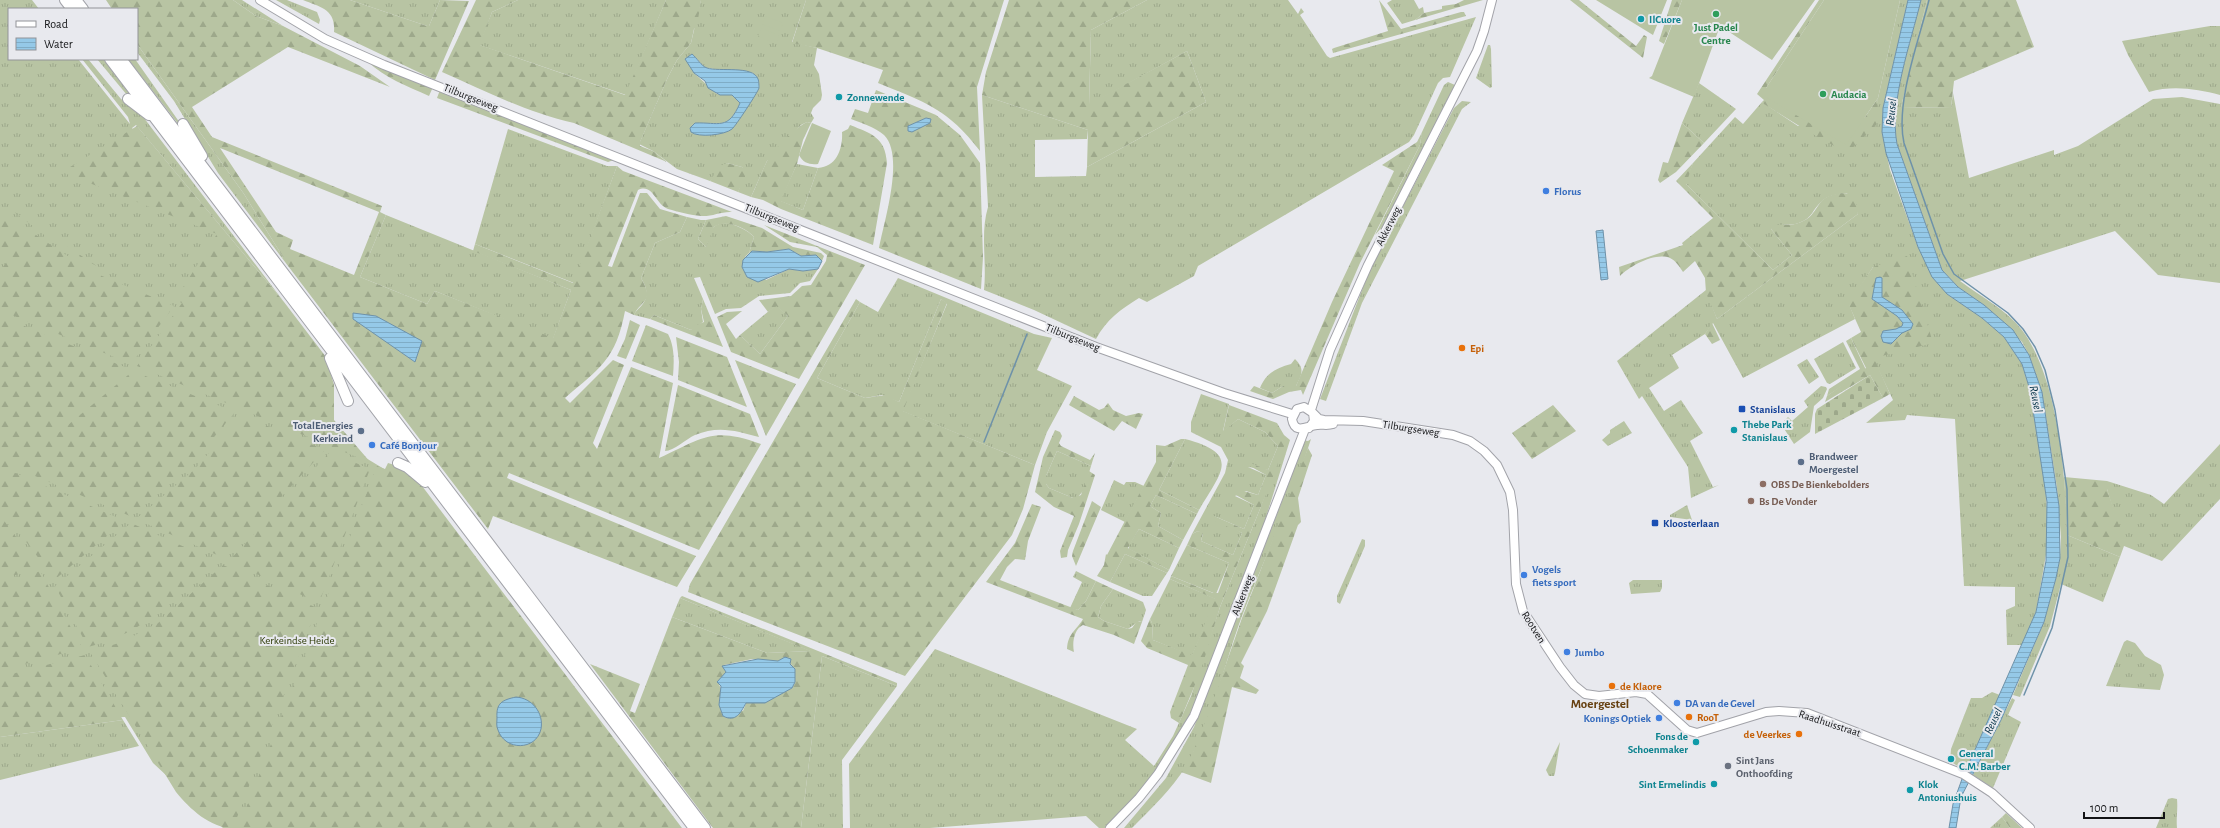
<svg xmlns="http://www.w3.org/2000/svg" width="2220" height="828" viewBox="0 0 2220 828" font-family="'Alegreya Sans',sans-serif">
  <defs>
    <pattern id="grass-tufts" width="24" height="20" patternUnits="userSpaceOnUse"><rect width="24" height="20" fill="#b8c4a3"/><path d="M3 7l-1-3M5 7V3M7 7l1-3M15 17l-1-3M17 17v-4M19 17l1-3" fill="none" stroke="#9da88b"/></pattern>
    <pattern id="forest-firs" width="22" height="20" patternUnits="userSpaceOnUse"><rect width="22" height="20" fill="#b8c4a3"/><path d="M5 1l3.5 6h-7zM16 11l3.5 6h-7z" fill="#9da88b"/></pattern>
    <pattern id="cemetery-stones" width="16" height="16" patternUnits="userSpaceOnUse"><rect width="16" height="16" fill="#b8c4a3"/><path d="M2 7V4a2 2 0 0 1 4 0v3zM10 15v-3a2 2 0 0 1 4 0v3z" fill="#9da88b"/></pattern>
    <pattern id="water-rules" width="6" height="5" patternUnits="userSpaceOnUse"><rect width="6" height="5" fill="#95c9e8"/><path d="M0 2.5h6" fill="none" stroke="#7facc6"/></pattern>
  </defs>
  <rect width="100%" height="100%" fill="#e8e9ee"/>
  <path fill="url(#grass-tufts)" fill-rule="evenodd" d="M0,0H32L39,9H9V59H78L130,124L128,117L82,59H88L121,99L137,109L144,118L284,302L136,125L132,128L324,365L336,440L419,490L677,828H223L153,763L125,717L0,722Z
    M233,0H242L283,26L256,16Z
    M276,0H287L317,12L320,20L319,24Z
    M350,0H440L429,26H427Z
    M518,0H666L626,95L479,45L492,12Z
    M701,0H806L792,42L817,48L814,65L819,74L822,95L821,100L813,108L811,113L814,118L811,123L807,122L801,125L767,161L751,197L738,192L745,173L742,167L727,163L710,181L677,169L653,151L639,144L668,77L677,60L691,43ZM695,57L705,68L753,73L759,87C756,93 752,97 749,103C732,133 727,138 691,132L692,125C716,119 727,134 740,103L732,95L717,94L694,73L692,68Z
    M1147,0H1288L1298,14L1301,8L1304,12L1300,15L1327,56L1330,58L1476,17L1450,77L1443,78L1438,83L1414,135L1409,142L1198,266L1194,276L1147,302L1139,298C1121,309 1106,320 1096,339L1034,310L984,290C987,262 980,233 988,207L982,95L1088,130L1087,139L1035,140V177L1086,176L1087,167L1206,102L1187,51L1089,105L1091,30Z
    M1392,0H1414L1419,9L1423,7L1424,13L1415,20L1402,24L1387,3Z
    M1900,0H1908L1883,108L1882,132L1890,170L1918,247L1947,294L1982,318L2004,337L2022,364L2030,390L2045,484L2048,520L2047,549L2036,612L2023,645H2007L2006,610L2015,606V587L1964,586L1955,419L1907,415L1905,420L1866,423L1893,400L1873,358V267L1849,304L1855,319L1743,378L1713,323L1705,334L1672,355L1679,368L1649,388L1664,411L1681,400L1703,433L1690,441L1713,487L1719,485L1691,498L1688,467L1642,396L1639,399L1617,361L1706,290L1717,319L1858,214L1847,193C1839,194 1827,195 1821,202C1813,209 1812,218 1801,222C1791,227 1780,222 1771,229L1792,255L1773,270L1685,183L1693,163L1735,117L1743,124L1762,102L1798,126L1875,116L1878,98Z
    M1921,0H1927L1901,107L1951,108L1953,93L1969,178L2054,150V155L2078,146L2153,99L2182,97L2220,104V283L2158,275L2115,231L1960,281C1981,297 2006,309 2022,330C2058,378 2066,476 2067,535L2120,557L2103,602L2061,584L2050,626L2020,697L2013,695L2044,622L2056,578L2060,558L2061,537L2057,488L2042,392L2029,355L2022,342L1984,305L1958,287L1942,270L1897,144C1889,102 1911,42 1921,0Z
    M2210,26H2220V95C2197,89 2173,85 2149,92L2128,55L2122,41Z
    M137,44L244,194L283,257L282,258L218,173L174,101L137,52Z
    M1488,45H1490L1491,49L1492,87L1490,88L1476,78Z
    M97,59H103L134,100L132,101Z
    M128,59H135L187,133L186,134Z
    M1448,82L1455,85L1387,222L1375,235L1420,145L1422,132L1444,85Z
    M1699,83L1736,109L1704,143L1682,123Z
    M1462,101L1471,102L1462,109L1362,303L1326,401L1320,399L1369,272L1454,108Z
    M508,129L607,166H617L574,283L475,244Z
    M797,164L818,168L803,210L780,201Z
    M386,215L571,290L553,339L435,291L427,304L360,277Z
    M687,217L701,220H706L698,239L706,247C708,241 710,230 715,226C725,218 747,229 754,237L749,253L745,257L766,280L789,269L803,271L818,269L810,281L800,283L790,293L759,296L741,308L726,309L715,314L700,277L694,278L703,299L701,309L703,322L691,330L654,315L650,319L634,315C636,310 639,309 642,305C650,296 646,286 641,278L655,243L680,232Z
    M898,278L1034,334L1052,338L1037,370L1072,386L1047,432L1035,465L902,411L947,304L941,299L899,402L882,395L865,398L817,378L860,302L878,312Z
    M776,305L788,316L760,354L740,335Z
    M1851,338L1866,370L1827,396L1829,389L1860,369L1846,341Z
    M1843,342L1856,368L1830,384L1827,383L1814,359Z
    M1295,359C1305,369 1302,374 1296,386H1283L1272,393L1260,388C1266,373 1276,368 1291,364Z
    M1807,359L1819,377L1809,384L1797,365Z
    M1821,386L1826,387L1827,389L1823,398L1814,406L1810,432L1794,444L1781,424L1788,417L1792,421L1808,407L1804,401Z
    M1201,394L1229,404L1223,431L1238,419L1265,432L1278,446L1268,470L1248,467L1266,475L1258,495L1246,491L1235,496L1254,505L1244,529L1214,516L1242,533L1233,555L1201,541L1203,534L1198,531L1192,534L1225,473L1228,460L1221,447L1191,432V422Z
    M1624,421L1632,433L1608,446L1602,440L1610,433V430Z
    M1284,435L1290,440L1259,540L1189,718L1164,765L1109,828H1099L1086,816L930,828H850L849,764L935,649L1137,729L1125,740L1154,766L1173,736L1191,696L1220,607L1260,509L1284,442Z
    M1185,439C1242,454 1221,472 1199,510L1159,490Z
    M1311,439C1292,499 1265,557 1242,616C1224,664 1212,723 1186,766C1172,789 1151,809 1132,828H1124L1166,778L1194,727L1282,501L1303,440L1308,441Z
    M2220,444V499L2162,561L2124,546L2107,489V481L2151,495L2164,504Z
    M1057,451L1091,466L1084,490L1077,498H1073L1049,488L1046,484V476Z
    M1114,480L1124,485L1126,482H1135L1144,486L1125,522L1101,510Z
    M1156,495L1197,514L1183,540L1158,526L1161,513L1150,506Z
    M1687,505L1692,520L1670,517V515Z
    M1139,529L1179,548L1169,570L1129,549V545Z
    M1362,539L1365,540V546L1340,604L1337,602V596Z
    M1187,545L1229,563L1216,594L1171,576Z
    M1125,554L1167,573L1152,596H1143L1110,582Z
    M1076,571L1096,581L1086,601L1078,610L1070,608L1082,582L1073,577Z
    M1170,579L1216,599L1192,656L1153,640L1152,623L1150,619Z
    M1633,580H1662V588L1660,592L1631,594L1629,583Z
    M1113,589L1143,602L1146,610L1142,622L1139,621L1128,629L1104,621L1098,617L1101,606Z
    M680,598L811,651L767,653L672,617Z
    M2127,640L2135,643L2145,656L2161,665L2164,675L2160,690L2106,686L2124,642Z
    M822,656L897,686L842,760L843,828H801Z
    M1992,692L2000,695L1965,771L1950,761L1951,749L1971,698H1982Z
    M2012,698L2015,700L2008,715L2021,722L1993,788L1973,775Z
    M123,720L139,746L0,780V737Z
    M1560,742L1555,773L1554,776H1549L1546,770Z
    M2172,798L2177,799C2178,810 2176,818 2177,828H2156L2168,799Z
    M2002,817L2010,828H1990Z"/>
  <path fill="url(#forest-firs)" fill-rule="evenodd" d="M106,0H233L256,16L283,26L360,66L390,87L288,47L192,107L212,137L382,206L380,212L386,215L360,277L427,304L435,291L553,338L571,290L473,251L475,244L573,283L617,166L623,171L732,212C722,211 711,217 701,216C691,215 678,212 668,209C655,204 653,183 638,190L608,266L612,267L640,193H647L660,209L687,217L680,232L655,243L641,278C655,303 642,298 634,315L625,311C616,359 600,368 565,398L570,403L613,360L624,365L593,443L597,449L631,367L673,383L659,458C703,438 712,426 761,444L699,550L509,473L507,478L696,556L677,587L493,516L488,529L282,258L283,257L244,194L137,44V9H112ZM220,148L379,212L354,275L290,249L293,240L276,232ZM367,316L378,317L415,362L353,318Z
    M303,0H350L427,26H429L440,0L469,1L435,80L334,32C336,9 320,7 303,0Z
    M476,0H518L492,12L480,45L625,95L666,0H701L697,26L694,29L691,43L677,60L668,77L640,142V146L653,151L667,162L574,123C528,113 485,91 442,72Z
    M806,0H1004L977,87L980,151C948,109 925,102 878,83L883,70L817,48L792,43Z
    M1009,0H1147L1091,30L1089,104L1187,51L1206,102L1087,167L1088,130L982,95L986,72Z
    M1379,0L1401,29L1461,12H1464L1466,16L1333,53L1332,49L1334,48L1388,31Z
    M1464,0H1483L1415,20L1424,13L1442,9V6L1456,4Z
    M1570,0H1579L1636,46L1644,35L1647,37L1643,58Z
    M1672,0H1682L1664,44L1659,41Z
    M1819,0H1824L1766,88L1846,145L1878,98L1876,125L1847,153L1809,132L1764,104L1762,102L1764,100L1757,94Z
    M1927,0H2016L2034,47L1954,81L1951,108L1901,107Z
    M367,61L433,87L429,96C407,86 385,78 367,61Z
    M440,90L614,160L608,162L437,98Z
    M876,90L936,115L960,135L980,163L983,257L981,289L879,248C884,221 905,156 884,135C875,127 861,123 851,119L855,109L868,113ZM926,118L931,120L908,131L909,126Z
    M807,122L811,123L803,140L797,164L781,201L803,210L818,168C837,167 843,148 842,132L848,129L850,125C872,134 885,137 887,163L873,245L781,209L763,200L751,197C757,185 761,173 767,161C772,151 797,126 807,122Z
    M1682,123L1704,143L1676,172L1660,183L1658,180L1663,162L1668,163Z
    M137,126L284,302L326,357L334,385V420L371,463L137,366L182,303L175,300L217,234L62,172Z
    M1422,132L1420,145L1360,263L1303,395L1301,390L1289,392L1273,399L1250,391L1254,386L1272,393L1283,386H1296L1332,302L1394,171L1382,165L1417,142Z
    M727,163L742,167L745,170V178L738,192L710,181L720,166Z
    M1693,163L1686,184L1773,270L1792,255L1771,229L1772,226C1783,223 1793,227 1803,221C1812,217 1814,211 1820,203C1827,193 1843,192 1854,194L1858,214L1717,319L1706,293L1705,278L1695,261L1683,272C1679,266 1676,261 1670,258C1655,252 1630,266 1620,276L1619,267L1683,245L1682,243L1713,218L1676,181Z
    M3,208L26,229L0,263V209Z
    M13,211L100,268L51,240Z
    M726,216L762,228L793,247L821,253L824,256L822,261L816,255L801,256L789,249L767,252L752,251L749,253L754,237C746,227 724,219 714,227L706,247L698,239L706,220Z
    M764,225L865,265L799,379L731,352L717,317L727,312L742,311L726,324L736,339L740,335L760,354L788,316L776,306L768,312L759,300L791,296L802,286L811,285L826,261L827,255L817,247L790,242Z
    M30,231L66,255L102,276L174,306L131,364L0,310V271Z
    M1907,256L1933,343L1874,358L1890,394L1883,398L1870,375L1825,402L1827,396L1866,368L1851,338L1861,332L1848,303L1873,267ZM1882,278V297L1902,310L1911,329L1900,336L1891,329H1896L1902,326L1901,320L1872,299Z
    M703,299L723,347L650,319L654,315L691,330L694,326L704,322L701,309Z
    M856,299L860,302L817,378L865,398L886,395L899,402L941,299L947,303L903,411L1035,465L1023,509L1012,535L905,676L688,592L690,584Z
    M0,316L127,368L0,475Z
    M630,320L640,325L626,359L617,356L625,339Z
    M1712,323L1720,340L1712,344L1705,334Z
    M646,325L668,334C675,347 674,363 673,376L632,361Z
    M676,337L727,357L747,407L678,380L679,362Z
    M735,360L796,384L766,436Z
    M133,371L235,412L189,467L130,516L16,468Z
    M678,385L750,414L759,437C737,431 718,425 695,435C686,439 674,451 665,451Z
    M1074,396L1099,410L1104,408L1108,403L1113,410L1126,416L1139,413L1143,414L1136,429L1122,421L1114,431L1069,405Z
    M1229,405L1277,423L1284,435V446L1271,482L1220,607L1200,673L1179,723L1171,718L1170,712L1188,665L1147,648L1141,641L1150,619L1152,623L1153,640L1192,655L1215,599L1170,579L1171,576L1213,593H1218L1229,563L1187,545L1192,534L1198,531L1203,533L1201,541L1233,555L1242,533L1213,520L1214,516L1244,529L1254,505L1234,494L1236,491L1240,490L1258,495L1266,475L1248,465L1250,463L1268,470L1278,446L1265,432L1238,419L1223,432Z
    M1553,405L1576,431L1532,459L1512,433Z
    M241,415L325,450L224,558L136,519L196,468Z
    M1055,430L1060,432L1062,436L1059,443L1061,446L1090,460L1095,453L1091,466L1057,451L1046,476V484L1049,488L1073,498L1081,495L1089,471L1095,475L1079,524L1068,550L1067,557L1061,558L1060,551L1074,516L1054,507L1035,492L1043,457Z
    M1181,439H1185L1159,490L1199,510L1197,514L1156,495L1150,506L1161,513L1158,526L1183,540L1179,548L1139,529L1128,548L1169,570L1167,573L1125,554L1110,582L1097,576L1104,565L1106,554L1107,555L1156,462V445L1165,446Z
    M1308,448L1312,455L1298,498L1301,522L1298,525L1267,611L1241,663L1244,666L1240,678L1259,690L1256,694L1232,687L1211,783L1181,772L1193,752L1210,710L1242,618Z
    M330,452L370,469L319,603L229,561Z
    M388,463L401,467L419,482L682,828H239L377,466L385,469ZM516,697L524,698L539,734C537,737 534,742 531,744C516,753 499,739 497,724C496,718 498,711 499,705L508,699Z
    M13,472L125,521L53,581L37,556L0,508V483Z
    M2064,477L2107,481V489L2124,540V546L2120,557L2067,535Z
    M1092,501L1101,507L1076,566L1072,556L1073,551Z
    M1032,504L1041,507L1028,541L1025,560L1015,559L1007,567L1000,580L1078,610L1086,601L1096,581L1113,589L1101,606L1098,617L1104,621L1128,629L1132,628L1137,621L1142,622L1134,644L1114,635L1083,625C1074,629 1072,643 1074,652L1067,649C1068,633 1076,631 1083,619L986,582L1015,543Z
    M0,515L37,566L16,575L0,573Z
    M131,523L218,562C173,597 147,633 88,647L55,586Z
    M223,565L317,608L233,828C210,828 190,809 176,792L90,652L122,642L158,623Z
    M40,571L82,648L0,671V580L19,579Z
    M682,596L897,683V686L822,656L801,828H713L590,664L640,684L630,711L635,713L672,617L767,653L810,651L680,598ZM785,657L795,669V682L792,688L762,703H746L743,711L719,702L721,689L718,682L726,672L724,665L752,659L778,661Z
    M85,655L123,720L0,737V677Z
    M2006,813L2022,828H2010L2002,817Z"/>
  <path fill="url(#cemetery-stones)" d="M1870,375L1883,398L1815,434V414L1817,409Z"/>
  <path fill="#b8c4a3" d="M1596,0H1667L1653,35Z
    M1682,0H1815L1772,60L1720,26L1694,97L1649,78L1652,76Z
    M1824,0H1900L1878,98L1846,145L1766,97V88Z
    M765,16L783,23L780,31L762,24Z
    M761,28L779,35L776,44L758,36Z
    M812,123L831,131L818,164C810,165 803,163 799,155Z"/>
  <path fill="url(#water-rules)" stroke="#6e92a9" d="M1908,0H1921C1911,42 1889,102 1897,144L1942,270L1958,287L1984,305L2013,330L2029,355L2042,392L2059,506L2060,558L2056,578L2044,622L2001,720L1961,797L1956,828H1949L1953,804L1962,779L2036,612L2046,561L2047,502L2030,390L2022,364L2004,337L1982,318L1947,294L1932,277L1918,247L1886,153L1882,132L1883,108Z
    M692,54C697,58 701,66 707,68C719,72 753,65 758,79C759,81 759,87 759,88C758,92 735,127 732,129C725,135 698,138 691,132L690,128L695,123C719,122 728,131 740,103L732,95H720L708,88L705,81L694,73L685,59Z
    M926,118L931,119L930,123L912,132L908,131V126Z
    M1603,230L1608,279L1601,280L1596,231Z
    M789,249L801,256L816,255L822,261L818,269L803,271L789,269L758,282L747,277L742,267L743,260L752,251L767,252Z
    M1880,277L1882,278V297L1902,310L1913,324L1911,329L1902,333L1891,344L1883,342L1881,336L1883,331L1896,329L1902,326L1903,323L1897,316L1872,299L1876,278Z
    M353,313L376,316L422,341L415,362L353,319Z
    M785,657L791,659L790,664L795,669V682L792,688L765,703H746C741,712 736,723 723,716L719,705L721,686L717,682L726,672L722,666L758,659L778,661Z
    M516,697C532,698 544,713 541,729C536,751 505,751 498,730C496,726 497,722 497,718C496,703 502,700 516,697Z"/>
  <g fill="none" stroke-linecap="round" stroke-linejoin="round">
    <path stroke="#6e92a9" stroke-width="1.5" d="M1929,0C1919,40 1895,103 1904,143L1943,254L1954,274L2008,313L2023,329L2035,347L2045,370L2055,410L2067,489L2068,557L2052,628L2024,695
      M984,442L1027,334"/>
    <g stroke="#a2a3a9" stroke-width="10">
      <path id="secondary" d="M260,0L325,39L384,65L1096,347L1224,393L1292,414
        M1311,410L1330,350L1368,265L1477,51L1484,31L1492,0
        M1313,413L1319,419L1324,420L1363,421L1453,435L1470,441L1484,451L1497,465L1510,492L1513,510L1516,584L1523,611L1560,667L1574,685L1585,694L1599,696L1636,692L1647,694L1687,730L1697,733L1766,712L1779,711L1807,713L1963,774L1992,793L2030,828
        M1309,428L1314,421L1313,413L1304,407L1297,409L1292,419C1295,435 1306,426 1317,425C1322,424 1327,426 1333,424
        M1110,828L1139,798L1158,774L1194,716L1305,429"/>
    </g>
    <g stroke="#a2a3a9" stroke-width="12">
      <path id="highway" d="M65,0L72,9
        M76,0L83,9
        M110,59L694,828
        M121,59L705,828
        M128,99L149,115
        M183,124L202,156
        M330,358L348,401
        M398,463L407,467L425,482"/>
    </g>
    <use href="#secondary" stroke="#fff" stroke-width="8"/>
    <use href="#highway" stroke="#fff" stroke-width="10"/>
  </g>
  <g fill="#2e9e5b" stroke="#e8e9ee" stroke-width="1.5">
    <circle cx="1716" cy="14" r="4"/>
    <circle cx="1823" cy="94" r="4"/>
  </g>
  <g fill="#0f9aa8" stroke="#e8e9ee" stroke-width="1.5">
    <circle cx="1641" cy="19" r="4"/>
    <circle cx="839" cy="97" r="4"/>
    <circle cx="1734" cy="430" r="4"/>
    <circle cx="1696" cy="742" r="4"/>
    <circle cx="1951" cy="759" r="4"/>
    <circle cx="1714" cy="784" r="4"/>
    <circle cx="1910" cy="790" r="4"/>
  </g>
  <g fill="#3f7fe0" stroke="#e8e9ee" stroke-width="1.5">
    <circle cx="1546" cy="191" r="4"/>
    <circle cx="372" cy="445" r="4"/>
    <circle cx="1524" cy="575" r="4"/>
    <circle cx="1567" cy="652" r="4"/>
    <circle cx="1677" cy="703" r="4"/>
    <circle cx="1659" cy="718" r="4"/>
  </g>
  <g fill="#e8710a" stroke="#e8e9ee" stroke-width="1.5">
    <circle cx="1462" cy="348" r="4"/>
    <circle cx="1612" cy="686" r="4"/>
    <circle cx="1689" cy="717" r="4"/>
    <circle cx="1799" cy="734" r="4"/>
  </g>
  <g fill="#1a4fb4" stroke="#e8e9ee" stroke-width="1.5">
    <rect x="1738" y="405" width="8" height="8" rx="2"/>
    <rect x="1651" y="519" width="8" height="8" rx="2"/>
  </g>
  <g fill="#5c6f8a" stroke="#e8e9ee" stroke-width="1.5">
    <circle cx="361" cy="431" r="4"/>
    <circle cx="1801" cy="462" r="4"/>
  </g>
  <g fill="#8d6e63" stroke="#e8e9ee" stroke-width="1.5">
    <circle cx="1763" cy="484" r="4"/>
    <circle cx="1751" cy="501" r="4"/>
  </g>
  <circle fill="#6b7280" stroke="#e8e9ee" stroke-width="1.5" cx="1728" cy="766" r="4"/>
  <g text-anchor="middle" stroke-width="4" stroke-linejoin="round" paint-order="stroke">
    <g font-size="11" font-weight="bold" fill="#0d838f" stroke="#e8e9ee" text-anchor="start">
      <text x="1649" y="23">IlCuore</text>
      <text x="847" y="101">Zonnewende</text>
      <text x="1742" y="428">Thebe Park<tspan x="1742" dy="13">Stanislaus</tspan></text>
      <text x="1688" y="740" text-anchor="end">Fons de<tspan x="1688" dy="13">Schoenmaker</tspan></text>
      <text x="1959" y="757">General<tspan x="1959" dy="13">C.M. Barber</tspan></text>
      <text x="1706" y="788" text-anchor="end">Sint Ermelindis</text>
      <text x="1918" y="788">Klok<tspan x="1918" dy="13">Antoniushuis</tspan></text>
    </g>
    <g font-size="11" font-weight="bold" fill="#27864d" stroke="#e8e9ee">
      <text x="1716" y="31">Just Padel<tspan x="1716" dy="13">Centre</tspan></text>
      <text x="1831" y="98" text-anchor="start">Audacia</text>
    </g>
    <g font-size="11" fill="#121315" stroke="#e8e9ee">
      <text transform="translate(471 97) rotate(22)" y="4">Tilburgseweg</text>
      <text transform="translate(772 217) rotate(22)" y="4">Tilburgseweg</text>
      <text transform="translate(1388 226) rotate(-63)" y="4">Akkerweg</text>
      <text transform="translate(1073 337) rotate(22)" y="4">Tilburgseweg</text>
      <text transform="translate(1411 428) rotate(9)" y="4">Tilburgseweg</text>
      <text transform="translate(1242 595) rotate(-69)" y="4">Akkerweg</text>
      <text transform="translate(1534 627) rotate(58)" y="4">Rootven</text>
      <text transform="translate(1830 723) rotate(18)" y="4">Raadhuisstraat</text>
    </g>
    <g font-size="11" font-weight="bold" fill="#366cbe" stroke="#e8e9ee" text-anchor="start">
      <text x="1554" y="195">Florus</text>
      <text x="380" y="449">Café Bonjour</text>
      <text x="1532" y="573">Vogels<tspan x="1532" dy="13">fiets sport</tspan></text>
      <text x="1575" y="656">Jumbo</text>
      <text x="1685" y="707">DA van de Gevel</text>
      <text x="1651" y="722" text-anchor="end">Konings Optiek</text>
    </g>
    <g font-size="11" font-weight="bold" fill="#c56008" stroke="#e8e9ee" text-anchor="start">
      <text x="1470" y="352">Epi</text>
      <text x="1620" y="690">de Klaore</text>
      <text x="1697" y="721">RooT</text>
      <text x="1791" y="738" text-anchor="end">de Veerkes</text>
    </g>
    <g font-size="11" font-weight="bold" fill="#164399" stroke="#e8e9ee" text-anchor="start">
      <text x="1750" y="413">Stanislaus</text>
      <text x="1663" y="527">Kloosterlaan</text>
    </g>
    <g font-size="11" font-weight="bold" fill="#4e5e75" stroke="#e8e9ee" text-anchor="end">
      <text x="353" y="429">TotalEnergies<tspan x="353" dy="13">Kerkeind</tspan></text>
      <text x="1809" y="460" text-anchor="start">Brandweer<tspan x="1809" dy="13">Moergestel</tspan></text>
    </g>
    <g font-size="11" font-weight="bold" fill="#785e54" stroke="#e8e9ee" text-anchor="start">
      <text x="1771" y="488">OBS De Bienkebolders</text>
      <text x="1759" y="505">Bs De Vonder</text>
    </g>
    <g font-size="11" fill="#293700" stroke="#e8e9ee">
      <text x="297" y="644">Kerkeindse Heide</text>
    </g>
    <g font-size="11" font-weight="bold" fill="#5b616d" stroke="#e8e9ee" text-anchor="start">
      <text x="1736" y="764">Sint Jans<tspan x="1736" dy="13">Onthoofding</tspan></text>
    </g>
    <g font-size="12" font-style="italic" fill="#073449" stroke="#e8e9ee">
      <text transform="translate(1891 112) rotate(-84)" y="4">Reusel</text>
      <text transform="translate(2036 399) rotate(79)" y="4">Reusel</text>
      <text transform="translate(1993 721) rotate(-65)" y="4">Reusel</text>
    </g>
    <g font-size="13" font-weight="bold" fill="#653f0f" stroke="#e8e9ee">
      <text x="1600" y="708">Moergestel</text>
    </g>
  </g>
  <rect x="8" y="8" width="130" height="52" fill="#e8e9ee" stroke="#929397"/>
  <rect x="16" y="21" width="20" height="6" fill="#ffffff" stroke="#929397"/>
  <text x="44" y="28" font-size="12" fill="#121315">Road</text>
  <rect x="16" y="38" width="20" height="12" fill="url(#water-rules)" stroke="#929397"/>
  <text x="44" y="48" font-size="12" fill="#121315">Water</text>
  <path d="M2084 812v6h80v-6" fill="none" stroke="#121315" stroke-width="2"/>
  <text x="2090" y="812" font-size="12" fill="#121315" stroke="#e8e9ee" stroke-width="3" paint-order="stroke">100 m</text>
</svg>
